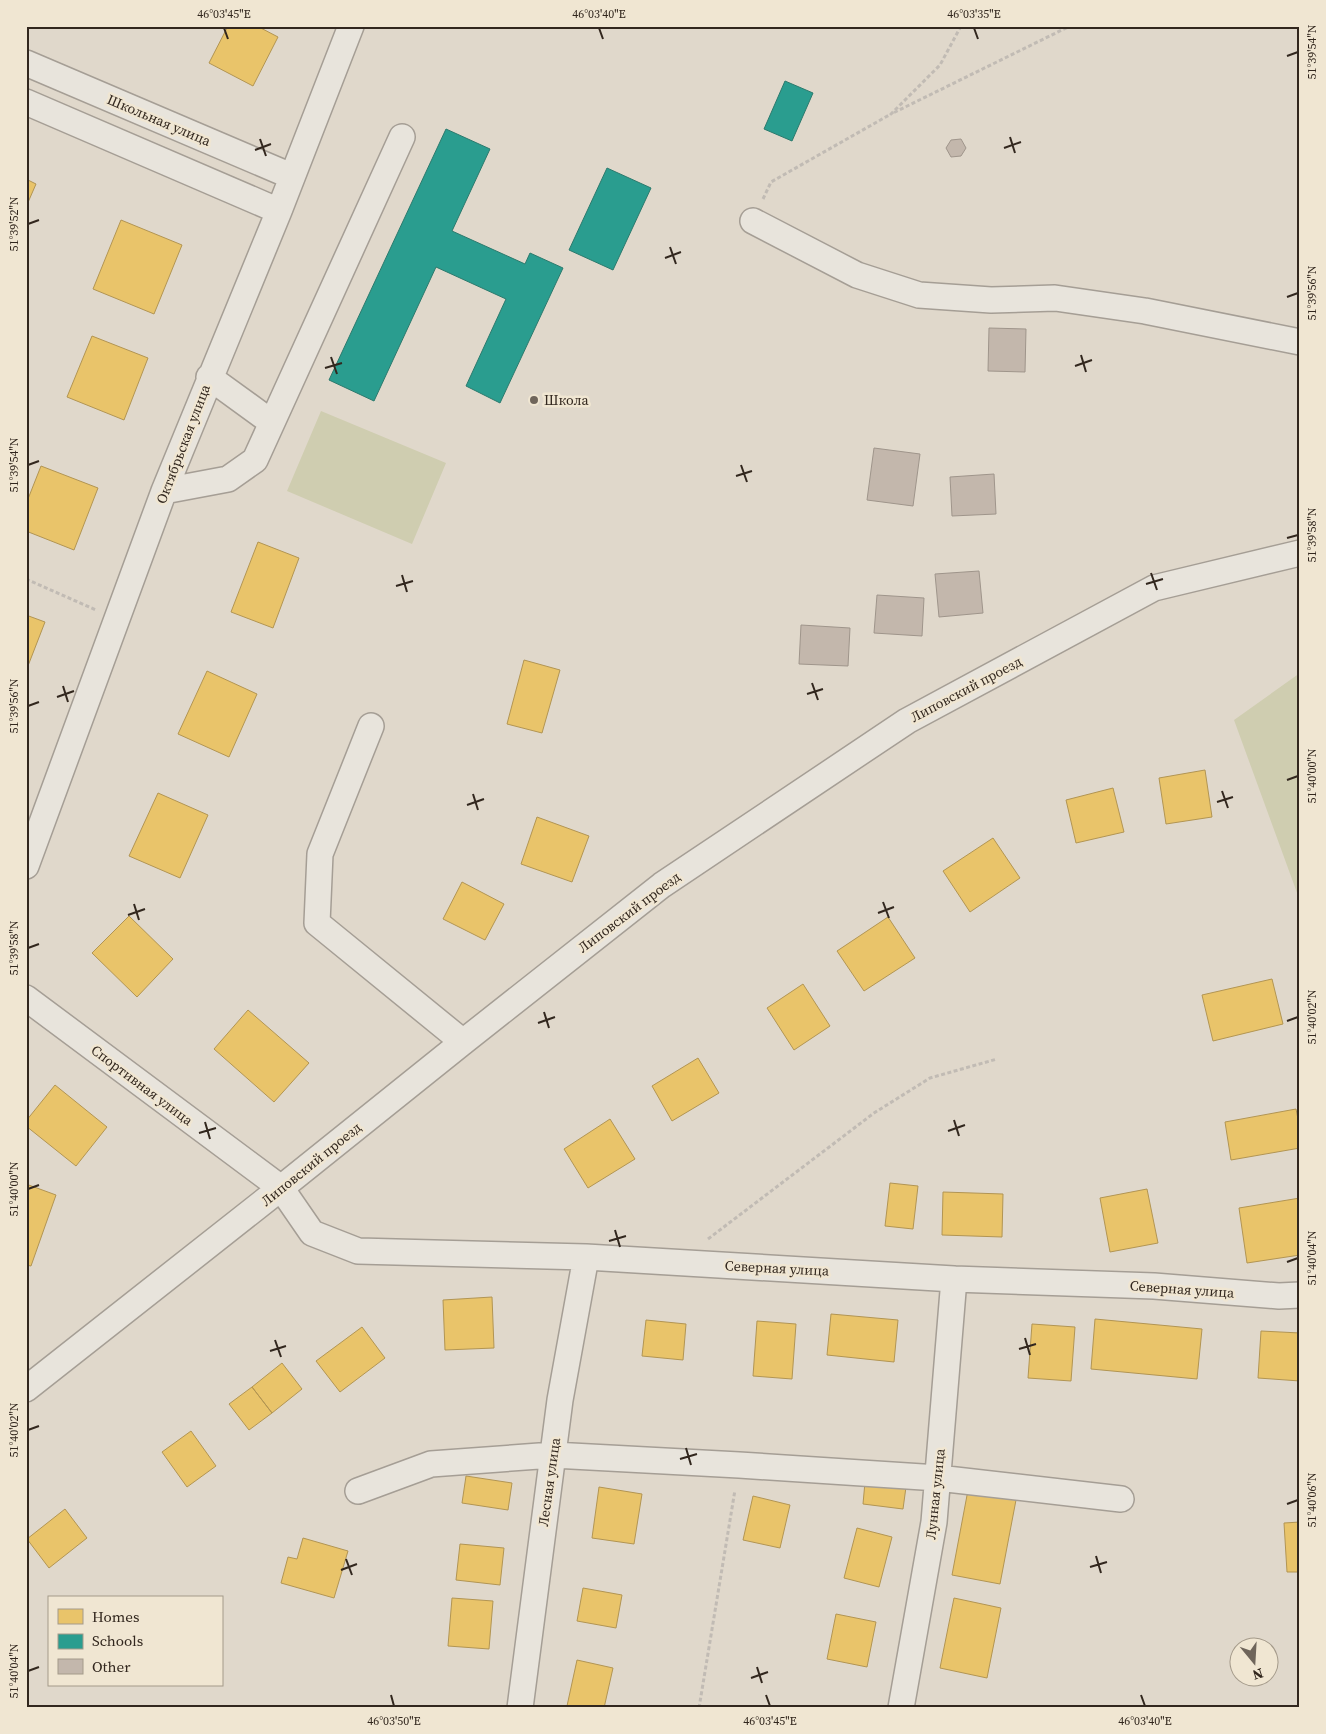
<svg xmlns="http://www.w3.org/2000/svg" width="1326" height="1734" viewBox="0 0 1326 1734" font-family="'Source Serif 4',serif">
  <rect width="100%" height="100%" fill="#e0d8cb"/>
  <path fill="#cfcdb0" d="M321,411L446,463L412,544L287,491Z
    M1300,673V901L1234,720Z"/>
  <path fill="#e9c46a" stroke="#b29553" d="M228,26H257L278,37L253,86L209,63Z
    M26,179L36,184L26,207Z
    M121,220L182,245L154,314L93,289Z
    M92,336L148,358L124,420L67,397Z
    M41,466L98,488L74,550L26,531V504Z
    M258,542L299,558L273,628L231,612Z
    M26,615L45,622L26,671Z
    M524,660L560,670L542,733L507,724Z
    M207,671L257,694L229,757L178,734Z
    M1205,770L1212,817L1166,824L1159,778Z
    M1113,788L1124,832L1076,843L1066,800Z
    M158,793L208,815L180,878L129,856Z
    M537,817L589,836L572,882L521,864Z
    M993,838L1020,878L970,912L943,871Z
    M462,882L504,904L485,940L443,919Z
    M129,916L173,959L137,997L92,953Z
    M888,917L915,958L864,991L837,951Z
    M1272,979L1283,1024L1213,1041L1202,995Z
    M803,984L830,1026L794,1050L767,1008Z
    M248,1010L309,1063L274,1102L214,1049Z
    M698,1058L719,1093L672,1121L652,1086Z
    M55,1085L107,1127L76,1166L26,1126V1121Z
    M1296,1109L1300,1129V1148L1231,1160L1225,1122Z
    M610,1119L635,1159L588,1188L564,1149Z
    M890,1183L918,1186L913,1229L885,1226Z
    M26,1184L56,1195L31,1266L26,1265Z
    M1147,1189L1158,1243L1110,1252L1100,1198Z
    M943,1192L1003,1194L1002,1237L942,1235Z
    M1300,1198V1255L1247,1263L1239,1208Z
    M492,1297L494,1348L445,1350L443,1300Z
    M831,1314L898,1320L894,1362L827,1355Z
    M1095,1319L1202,1329L1197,1379L1091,1369Z
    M646,1320L686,1324L683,1360L642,1356Z
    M757,1321L796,1324L792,1379L753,1376Z
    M1032,1324L1075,1327L1071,1381L1028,1378Z
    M362,1327L385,1358L340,1392L316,1361Z
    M1261,1331L1300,1333V1381L1258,1378Z
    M282,1363L302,1389L272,1413L252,1387Z
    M252,1387L272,1413L249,1430L229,1404Z
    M191,1431L216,1466L187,1487L162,1452Z
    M466,1476L512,1483L508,1510L462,1503Z
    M865,1482L906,1487L903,1509L863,1504Z
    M599,1487L642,1494L634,1544L592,1538Z
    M968,1490L1016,1500L1000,1584L952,1575Z
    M753,1496L790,1505L780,1548L743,1540Z
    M65,1509L87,1538L49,1568L27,1539Z
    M1300,1522V1572H1287L1284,1523Z
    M857,1528L892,1537L879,1587L844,1578Z
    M303,1538L348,1551L334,1598L281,1583L288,1557L297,1559Z
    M460,1544L504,1548L500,1585L456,1580Z
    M583,1588L622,1595L616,1628L577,1621Z
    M452,1598L493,1601L489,1649L448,1646Z
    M954,1598L1001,1608L987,1678L940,1668Z
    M836,1614L876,1622L867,1667L827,1659Z
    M577,1660L613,1668L604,1708L567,1706Z"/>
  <path fill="#2a9d8f" stroke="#2c7a6d" d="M785,81L813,93L792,141L764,129Z
    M446,129L490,149L452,231L525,264L530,253L563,268L500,403L466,386L506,299L436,267L374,401L329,380Z
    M607,168L651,188L613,270L569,250Z"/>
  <path fill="#c3b7ac" stroke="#9f958b" d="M961,139L966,148L961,156L951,157L946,148L951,140Z
    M989,328L1026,329L1025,372L988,371Z
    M874,448L920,454L913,506L867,500Z
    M994,474L996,514L952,516L950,477Z
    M979,571L983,613L939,617L935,574Z
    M877,595L924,598L922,636L874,633Z
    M1299,605H1300V638H1299Z
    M801,625L850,628L848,666L799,664Z"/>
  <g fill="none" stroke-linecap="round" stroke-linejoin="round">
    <g stroke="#a59e95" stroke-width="28">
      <path id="minor" d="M26,63L291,176
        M26,102L279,211
        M753,221L857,275L919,295L991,300L1055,298L1145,311L1300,342
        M209,377L271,422
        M164,491L228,479L255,460L402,137
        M371,726L320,854L317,923L463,1042
        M26,866L164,491L279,211L351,26
        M26,998L281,1188L312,1233L358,1251L586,1257L954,1279L1154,1286L1279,1296L1300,1295
        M26,1389L281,1188L463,1042L662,885L907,721L1154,588L1300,553
        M358,1491L431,1464L553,1455L739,1465L938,1478L1121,1499
        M520,1708L560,1400L586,1257
        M901,1708L934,1522L954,1279"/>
    </g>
    <path stroke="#c1bbb4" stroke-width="3" stroke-dasharray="4 2.5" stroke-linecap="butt" d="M961,26L940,65L891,114L1070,26
      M763,199L771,182L891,114
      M26,579L96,610
      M708,1239L874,1113L930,1078L997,1059
      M699,1708L735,1490"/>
    <use href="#minor" stroke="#e8e4dc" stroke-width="25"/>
  </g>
  <path fill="none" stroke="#32271e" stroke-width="2" d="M224,28L228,39M599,28L603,39M974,28L978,39M1287,56L1298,52M1010,137L1015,153M260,139L266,156M1004,148L1021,142M255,150L271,144M28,224L39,220M670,247L676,264M665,258L681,252M1287,297L1298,293M1081,355L1086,372M331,357L337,374M1075,366L1092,360M325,368L342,363M28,465L39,461M741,465L747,482M736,476L752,471M1287,538L1298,535M1151,573L1157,590M402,575L407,592M1146,584L1163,579M396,586L413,581M812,683L818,700M63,686L68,702M807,694L823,689M57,697L74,691M28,706L39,702M1287,780L1298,776M1222,791L1228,808M473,794L478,810M1217,802L1233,797M467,805L484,799M883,902L889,918M134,904L139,920M878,913L894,907M128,915L145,909M28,948L39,944M544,1012L549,1028M1287,1021L1298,1017M538,1023L555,1017M954,1120L959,1136M205,1122L210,1139M948,1131L965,1125M199,1133L216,1128M28,1189L39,1185M615,1230L620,1247M609,1241L626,1236M1287,1262L1298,1258M1025,1338L1030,1355M275,1340L281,1357M1019,1349L1036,1344M270,1351L286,1346M28,1430L39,1426M686,1448L691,1465M680,1459L697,1454M1287,1504L1298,1500M1096,1556L1101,1573M346,1559L352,1575M1090,1567L1107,1562M341,1570L357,1564M757,1667L762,1683M28,1671L39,1667M751,1678L768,1672M391,1695L394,1706M766,1695L770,1706M1141,1695L1145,1706"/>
  <circle fill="#6f655b" stroke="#f0e6d2" stroke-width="2" cx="534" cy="400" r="5"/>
  <g text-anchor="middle" stroke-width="5" stroke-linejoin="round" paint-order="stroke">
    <g font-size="14" fill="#32271e" stroke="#f0e6d2">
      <text transform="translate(159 120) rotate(23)" y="5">Школьная улица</text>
      <text transform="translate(183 444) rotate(-69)" y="5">Октябрьская улица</text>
      <text transform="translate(966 689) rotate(-28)" y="5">Липовский проезд</text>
      <text transform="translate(629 912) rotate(-37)" y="5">Липовский проезд</text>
      <text transform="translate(142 1085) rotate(37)" y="5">Спортивная улица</text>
      <text transform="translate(311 1164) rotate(-39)" y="5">Липовский проезд</text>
      <text transform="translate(777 1268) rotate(3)" y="5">Северная улица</text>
      <text transform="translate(1182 1289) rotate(4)" y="5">Северная улица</text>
      <text transform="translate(549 1482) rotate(-82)" y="5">Лесная улица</text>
      <text transform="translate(935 1494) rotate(-84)" y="5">Лунная улица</text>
    </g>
    <g font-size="14" fill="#32271e" stroke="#f0e6d2" text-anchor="start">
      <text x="544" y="405">Школа</text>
    </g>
  </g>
  <rect width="1326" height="1734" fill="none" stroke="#f0e6d2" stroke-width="55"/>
  <rect x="48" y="1596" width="175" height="90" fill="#f0e6d2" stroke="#a49a8a"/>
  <rect x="58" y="1609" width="25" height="15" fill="#e9c46a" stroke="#a49a8a"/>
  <text x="92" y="1622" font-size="15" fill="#32271e">Homes</text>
  <rect x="58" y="1634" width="25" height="15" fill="#2a9d8f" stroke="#a49a8a"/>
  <text x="92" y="1646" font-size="15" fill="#32271e">Schools</text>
  <rect x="58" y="1659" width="25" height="15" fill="#c3b7ac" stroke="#a49a8a"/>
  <text x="92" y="1672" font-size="15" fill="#32271e">Other</text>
  <g transform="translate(1254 1662) rotate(162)"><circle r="24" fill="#f0e6d2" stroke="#a49a8a"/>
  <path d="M0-4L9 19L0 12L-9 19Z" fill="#6f655b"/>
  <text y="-8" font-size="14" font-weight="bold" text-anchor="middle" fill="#32271e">N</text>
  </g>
  <rect x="28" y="28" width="1270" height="1678" fill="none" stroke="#32271e" stroke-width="2"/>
  <g font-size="12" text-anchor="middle" fill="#32271e">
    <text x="224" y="18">46°03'45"E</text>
    <text x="599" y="18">46°03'40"E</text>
    <text x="974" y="18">46°03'35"E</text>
    <text transform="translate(1312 52) rotate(-90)" y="4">51°39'54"N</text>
    <text transform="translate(14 224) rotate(-90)" y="4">51°39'52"N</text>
    <text transform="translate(1312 293) rotate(-90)" y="4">51°39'56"N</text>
    <text transform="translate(14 465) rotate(-90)" y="4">51°39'54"N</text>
    <text transform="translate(1312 535) rotate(-90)" y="4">51°39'58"N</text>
    <text transform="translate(14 706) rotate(-90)" y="4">51°39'56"N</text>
    <text transform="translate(1312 776) rotate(-90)" y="4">51°40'00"N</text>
    <text transform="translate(14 948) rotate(-90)" y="4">51°39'58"N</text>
    <text transform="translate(1312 1017) rotate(-90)" y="4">51°40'02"N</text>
    <text transform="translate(14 1189) rotate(-90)" y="4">51°40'00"N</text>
    <text transform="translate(1312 1258) rotate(-90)" y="4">51°40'04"N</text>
    <text transform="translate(14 1430) rotate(-90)" y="4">51°40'02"N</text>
    <text transform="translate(1312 1500) rotate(-90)" y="4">51°40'06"N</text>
    <text transform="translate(14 1671) rotate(-90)" y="4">51°40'04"N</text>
    <text x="394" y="1725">46°03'50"E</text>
    <text x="770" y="1725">46°03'45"E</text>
    <text x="1145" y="1725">46°03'40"E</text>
  </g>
</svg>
